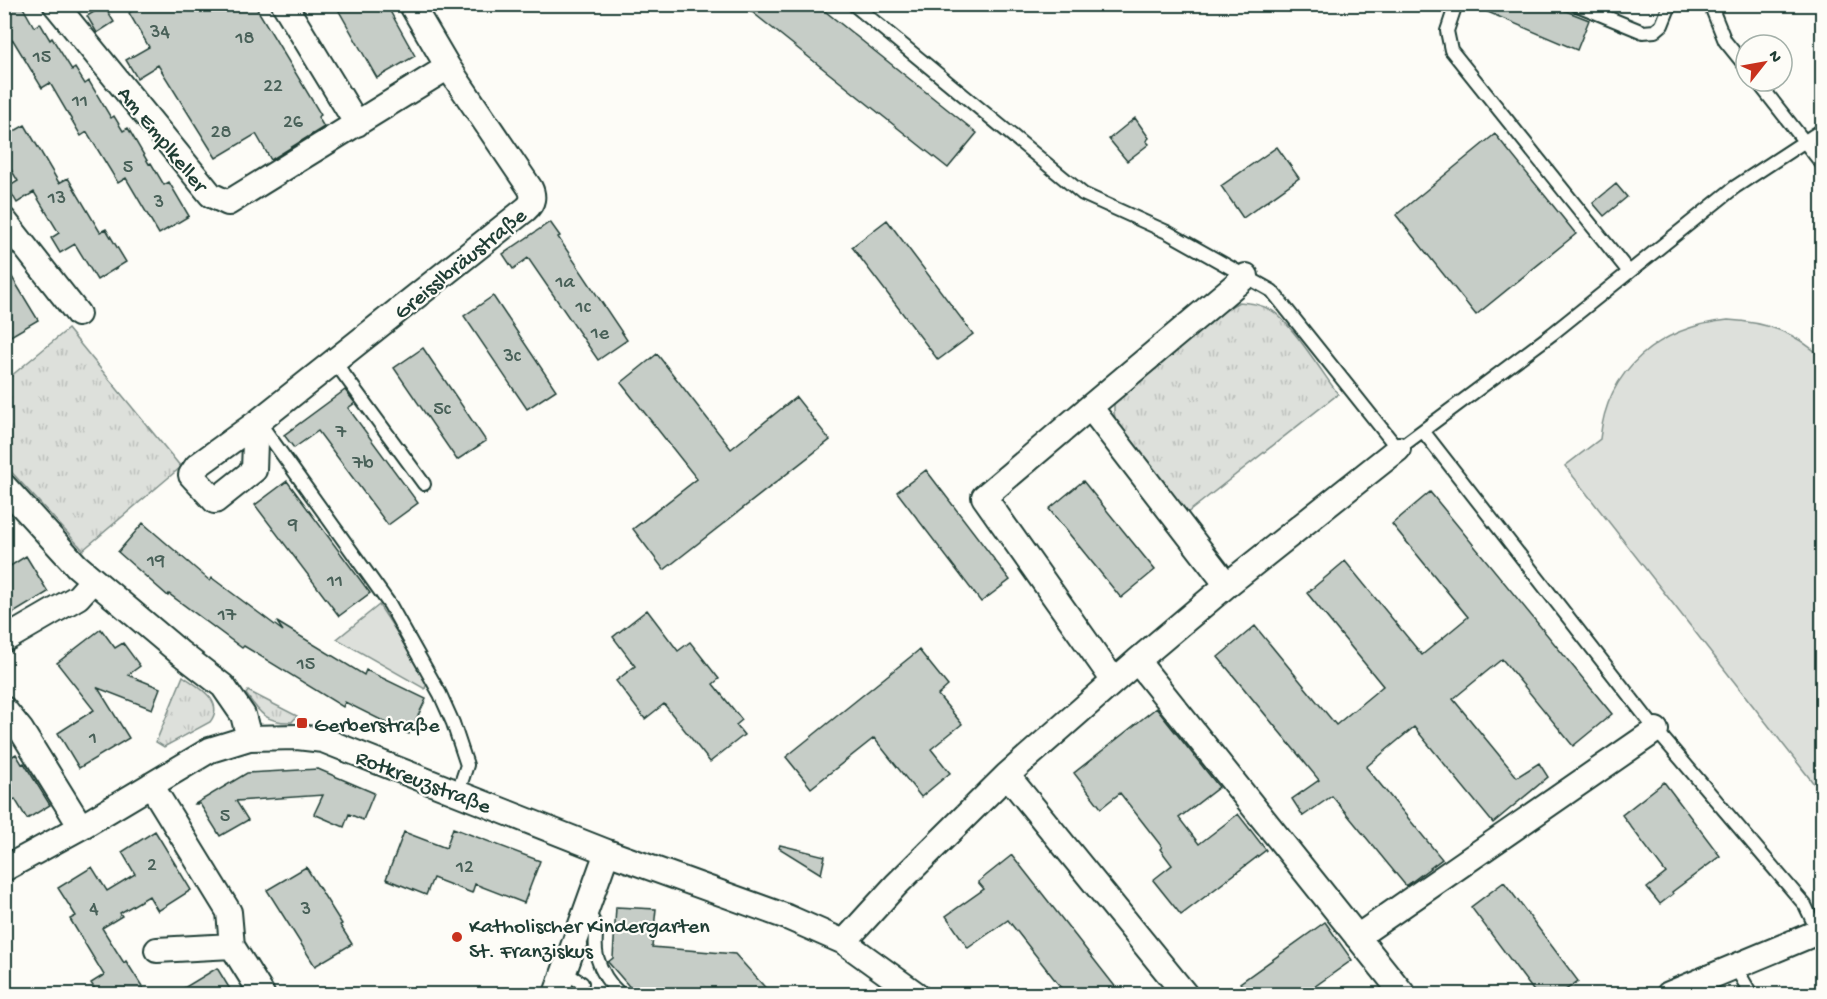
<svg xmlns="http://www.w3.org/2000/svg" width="1827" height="999" viewBox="0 0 1827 999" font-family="'Gochi Hand',sans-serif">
  <defs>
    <pattern id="grass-tufts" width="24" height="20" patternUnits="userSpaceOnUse" patternTransform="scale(1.5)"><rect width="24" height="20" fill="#dde0db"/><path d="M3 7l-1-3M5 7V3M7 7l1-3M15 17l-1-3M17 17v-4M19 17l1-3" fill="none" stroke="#bdc1bd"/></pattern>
  </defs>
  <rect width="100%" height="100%" fill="#fdfcf7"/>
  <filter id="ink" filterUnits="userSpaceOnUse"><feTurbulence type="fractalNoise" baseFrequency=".0167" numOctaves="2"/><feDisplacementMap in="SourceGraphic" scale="12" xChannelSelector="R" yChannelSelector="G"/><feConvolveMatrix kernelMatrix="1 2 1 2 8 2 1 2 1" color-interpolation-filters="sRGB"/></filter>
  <g filter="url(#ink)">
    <path fill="url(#grass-tufts)" stroke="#7e8e88" stroke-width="1.5" d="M1239,302C1251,303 1260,304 1271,310C1289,320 1324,375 1338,394L1186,514L1117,427L1114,413V398L1219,313Z
      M68,329L181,467L83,550L5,465V381Z
      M183,676C198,687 226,701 210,722L164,747L156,742Z
      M248,691L297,716L292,722C267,723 260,714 246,694Z"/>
    <path fill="#dde0db" stroke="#7e8e88" stroke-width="1.5" d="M1728,320C1765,322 1796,332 1822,358V794L1565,466L1600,439C1607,368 1660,327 1728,320Z
      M379,605L425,675L427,682L425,689L337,639Z"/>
    <path fill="#c6cdc7" stroke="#1f3d34" stroke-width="1.5" d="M4,4H21L34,27L40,23L50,40L52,38L72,70L75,68L85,84L89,81L111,118L114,116L123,131L128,128L149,164L151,163L164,185L169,182L189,216L159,234L126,178L118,183L87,132L81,136L50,83L42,88L13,40L4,44Z
      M142,4H254L321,115L318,117L324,127L271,160L256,134L216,158L158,65L137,78L126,60L149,47L129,13Z
      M335,4H386L415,56L377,78Z
      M742,4H816L977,133L948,168Z
      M1469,4H1548L1589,20L1577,50Z
      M104,6L114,22L97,33L87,16Z
      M1135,118L1149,138L1146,141L1149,144L1127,161L1109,139Z
      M25,125L59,183L68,178L100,232L106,229L126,262L97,280L75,244L60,253L51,238L59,233L34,192L17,203L8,187L18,181L4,158V137Z
      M1495,134L1576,234L1476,315L1396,215Z
      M1277,147L1299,178L1243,218L1221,186Z
      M1616,184L1627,197L1604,216L1593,203Z
      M887,220L973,334L938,360L852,247Z
      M550,222L560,236L558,237L627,340L598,360L528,258L513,269L503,254Z
      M4,264L38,320L4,340Z
      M493,296L556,390L527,409L464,316Z
      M423,348L486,441L457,460L394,368Z
      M657,354L731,449L796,397L830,440L664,570L633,529L697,479L621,383Z
      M345,390L355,403L348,408L418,503L388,525L318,431L294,448L284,435Z
      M926,470L1010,580L981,602L897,492Z
      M287,481L370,593L339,616L255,505Z
      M1083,481L1155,570L1121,598L1049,509Z
      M1430,492L1612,714L1573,746L1502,659L1453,699L1517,777L1539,763L1548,777L1493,823L1414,727L1366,767L1442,859L1406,886L1332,796L1303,816L1292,799L1319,780L1218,657L1255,626L1336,725L1383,686L1307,593L1345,561L1422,655L1468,617L1392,524Z
      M143,523L210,581L212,578L283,631L277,622L364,675L366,670L426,699L409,734L345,702L343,707L244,646L242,648L169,594L168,596L118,552Z
      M26,556L48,592L12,614L10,610L4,613V570Z
      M647,610L678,651L690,642L719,679L713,684L742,720L736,725L744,735L710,762L664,704L645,719L616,681L635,666L613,637Z
      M101,629L115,648L123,643L140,666L128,675L160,688L152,709L98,688L129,738L79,768L58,733L94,710L57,663Z
      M919,650L948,686L938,695L962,724L931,749L950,773L921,797L874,738L811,788L786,757Z
      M1156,708L1219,787L1179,818L1199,844L1238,814L1266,850L1181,915L1153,880L1172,865L1160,849L1162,847L1120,793L1101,808L1074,773Z
      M16,754L22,764L24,763L50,805L27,819L15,799L4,805V761Z
      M318,769L374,793L363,820L349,814L344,827L314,814L323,795L236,801L248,820L220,836L200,804H195L247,773Z
      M1664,782L1720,856L1672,892L1673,894L1660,904L1647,888L1666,873L1622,815Z
      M453,828L540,861L524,903L475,884L472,893L433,878L426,895L386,879L404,832L446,848Z
      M155,831L191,890L158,911L149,896L120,913L122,916L102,928L124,963L126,961L147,994H98L91,983L104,975L70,919L76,916L58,888L92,867L107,891L135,874L122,852Z
      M780,845L825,856L821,874L779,848Z
      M1012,855L1121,994H1066L1008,920L968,948L946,916L984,889L978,882Z
      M306,867L342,924L340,925L352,944L315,966L267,890Z
      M1504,882L1578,981L1560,994H1536L1471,907Z
      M616,907L656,909L652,947L735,954L771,994H705L639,988L634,992L608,962L613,958Z
      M1325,922L1352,960L1304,994H1249L1240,983Z
      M217,968L233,994H174Z"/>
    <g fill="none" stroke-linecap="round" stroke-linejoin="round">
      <g stroke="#1f3d34" stroke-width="16">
        <path id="lane" d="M853,4L1083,194L1167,232L1272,291L1398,449L1552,334L1735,187L1822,130
          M1456,4L1447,31L1451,50L1629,272
          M1575,4L1643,32L1655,31L1662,25L1668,10V4
          M1710,4L1725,41L1746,67
          M1757,81L1822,164
          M334,361L424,484
          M259,422L390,605L440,694L453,723L467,765L462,780
          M1423,431L1656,730L1805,905L1818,932L1821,931
          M586,911C603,929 592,937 597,957C601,971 610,985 620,994
          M1736,968L1751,994
          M564,972L582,983"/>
      </g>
      <g stroke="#1f3d34" stroke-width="28">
        <path id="street" d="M55,4L211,195L228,203L448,67
          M284,4L357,124
          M4,220L78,314
          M1090,407L984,497L1114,681
          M259,421L255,442L254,470L215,501L191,475L197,466L259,421L526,209C533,203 534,196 530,188L448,67L411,4
          M1398,449L1227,585L1137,661L1403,994
          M4,486L77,566L179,652L223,686L243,715L249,738
          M1227,585L1090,407L1246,276
          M4,640L78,597L93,580
          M4,709L21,730L81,827
          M1007,775L1185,994
          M151,785L229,912L232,946L262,994
          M4,869L81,827L210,750L249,738L297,737L323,740L607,852L787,917L844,942L916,994
          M1357,937L1656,730
          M844,942L896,885L1007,775L1137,661
          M157,950L232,946
          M556,994L607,852
          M1669,994L1818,932"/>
      </g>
      <use href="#lane" stroke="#fdfcf7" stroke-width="12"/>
      <use href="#street" stroke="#fdfcf7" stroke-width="24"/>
    </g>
  </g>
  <g fill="#c8321e" stroke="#fdfcf7" stroke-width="2">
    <rect x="296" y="717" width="12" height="12" rx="3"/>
    <circle cx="457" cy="937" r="6"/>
  </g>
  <g text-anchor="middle" stroke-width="4.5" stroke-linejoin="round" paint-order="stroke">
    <g font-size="20" fill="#496159">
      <text x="160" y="37">34</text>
      <text x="245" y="43">18</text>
      <text x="42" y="62">15</text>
      <text x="273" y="91">22</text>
      <text x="80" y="106">11</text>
      <text x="293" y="127">26</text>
      <text x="221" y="137">28</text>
      <text x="128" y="172">5</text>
      <text x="57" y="203">13</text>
      <text x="159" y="207">3</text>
      <text x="565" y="287">1a</text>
      <text x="583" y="312">1c</text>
      <text x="600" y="338">1e</text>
      <text x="512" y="361">3c</text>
      <text x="442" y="414">5c</text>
      <text x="341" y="437">7</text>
      <text x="363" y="468">7b</text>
      <text x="293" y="530">9</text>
      <text x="156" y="566">19</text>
      <text x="335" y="586">11</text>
      <text x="227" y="620">17</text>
      <text x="306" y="669">15</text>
      <text x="93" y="743">1</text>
      <text x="225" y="821">5</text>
      <text x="152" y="870">2</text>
      <text x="465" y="872">12</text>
      <text x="94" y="914">4</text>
      <text x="306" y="914">3</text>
    </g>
    <g font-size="22" fill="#1f3d34" stroke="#fdfcf7">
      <text transform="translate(164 138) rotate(51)" y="8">Am Emplkeller</text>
      <text transform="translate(459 262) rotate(-39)" y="8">Greisslbräustraße</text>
      <text transform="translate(424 780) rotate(21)" y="8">Rotkreuzstraße</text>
    </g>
    <g font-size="22" fill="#1f3d34" stroke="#fdfcf7" text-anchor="start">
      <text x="314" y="731">Gerberstraße</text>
      <text x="469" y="932">Katholischer Kindergarten<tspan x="469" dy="25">St. Franziskus</tspan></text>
    </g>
  </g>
  <rect width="1827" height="999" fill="none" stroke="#fdfcf7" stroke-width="24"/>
  <rect x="12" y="12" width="1803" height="975" fill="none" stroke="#1f3d34" stroke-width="2" filter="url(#ink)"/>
  <g transform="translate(1764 63) rotate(59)"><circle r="28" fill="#fdfcf7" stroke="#a4b0a9" stroke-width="1.5"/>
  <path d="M0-4.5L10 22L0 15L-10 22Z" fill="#c8321e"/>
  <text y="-9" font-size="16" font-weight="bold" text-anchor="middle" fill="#1f3d34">N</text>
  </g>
</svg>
